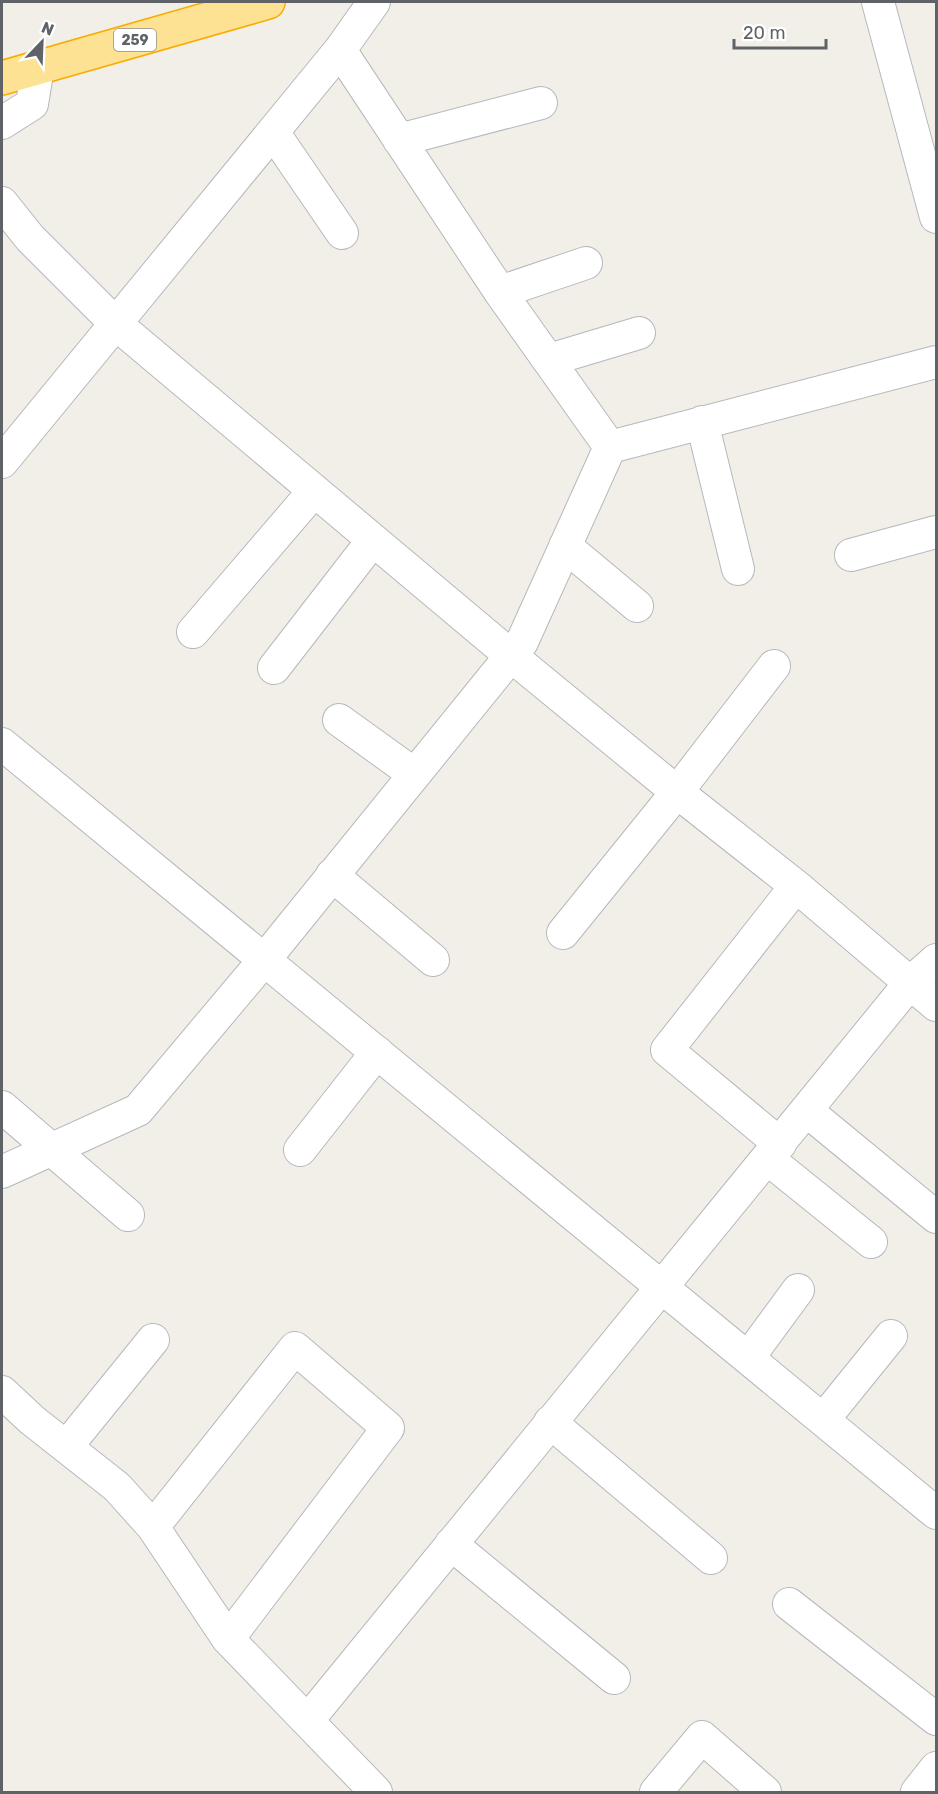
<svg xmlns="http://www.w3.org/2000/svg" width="938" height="1794" viewBox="0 0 938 1794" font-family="Rubik,sans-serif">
  <rect width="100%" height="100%" fill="#f1efe8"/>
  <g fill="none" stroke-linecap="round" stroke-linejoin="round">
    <g stroke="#b5b8bc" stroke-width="34">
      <path id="street" d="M878,2L936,217
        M340,50L500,292L610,447
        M2,123L32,104L38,67
        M273,132L342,233
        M399,140L541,103
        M2,203L30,238L116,324L510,655L677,792L796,886L936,1005
        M500,292L586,263
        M549,360L639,333
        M702,422L738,569
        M2,462L340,50L374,2
        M565,546L637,606
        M851,555L936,532
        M193,632L314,491
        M274,668L373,540
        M339,720L414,774
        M2,744L936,1513
        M332,875L433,960
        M563,933L677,792L774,666
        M2,1107L128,1215
        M807,1111L936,1217
        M780,1144L667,1050L796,886
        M300,1150L377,1052
        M768,1159L871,1242
        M2,1172L138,1110L265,959L522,642L610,447L936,362
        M748,1358L798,1290
        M2,1392L32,1420L117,1487L153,1527L228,1639L376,1792
        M823,1420L891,1336
        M550,1422L711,1558
        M67,1446L153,1340
        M153,1527L295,1348L388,1428L228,1639
        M451,1544L614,1678
        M789,1604L936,1719
        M308,1720L910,983L936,960
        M656,1792L702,1737L765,1792
        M917,1792L936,1768"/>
    </g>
    <g stroke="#f9ab00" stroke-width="36">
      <path id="highway" d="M2,78L268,2"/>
    </g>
    <use href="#street" stroke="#fff" stroke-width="32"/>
    <use href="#highway" stroke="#fde293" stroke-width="33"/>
  </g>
  <g text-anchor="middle" stroke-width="4.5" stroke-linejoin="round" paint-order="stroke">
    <rect fill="#fff" stroke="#8f9295" stroke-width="1.5" x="114" y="29" width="42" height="22" rx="4.5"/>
    <g font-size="14" font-weight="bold" fill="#5f6368">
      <text x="135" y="45">259</text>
    </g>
  </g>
  <rect width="938" height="1794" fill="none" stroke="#5f6368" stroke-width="6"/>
  <g transform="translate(42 42) rotate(23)" stroke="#ffffff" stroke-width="4.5" paint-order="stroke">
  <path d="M0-4.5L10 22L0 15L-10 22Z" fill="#5f6368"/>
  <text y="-9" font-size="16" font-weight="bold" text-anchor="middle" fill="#5f6368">N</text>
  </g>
  <path d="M734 39v9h92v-9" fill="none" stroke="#5f6368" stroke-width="3"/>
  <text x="743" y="39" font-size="18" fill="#5f6368" stroke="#ffffff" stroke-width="4.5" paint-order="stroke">20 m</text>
</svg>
